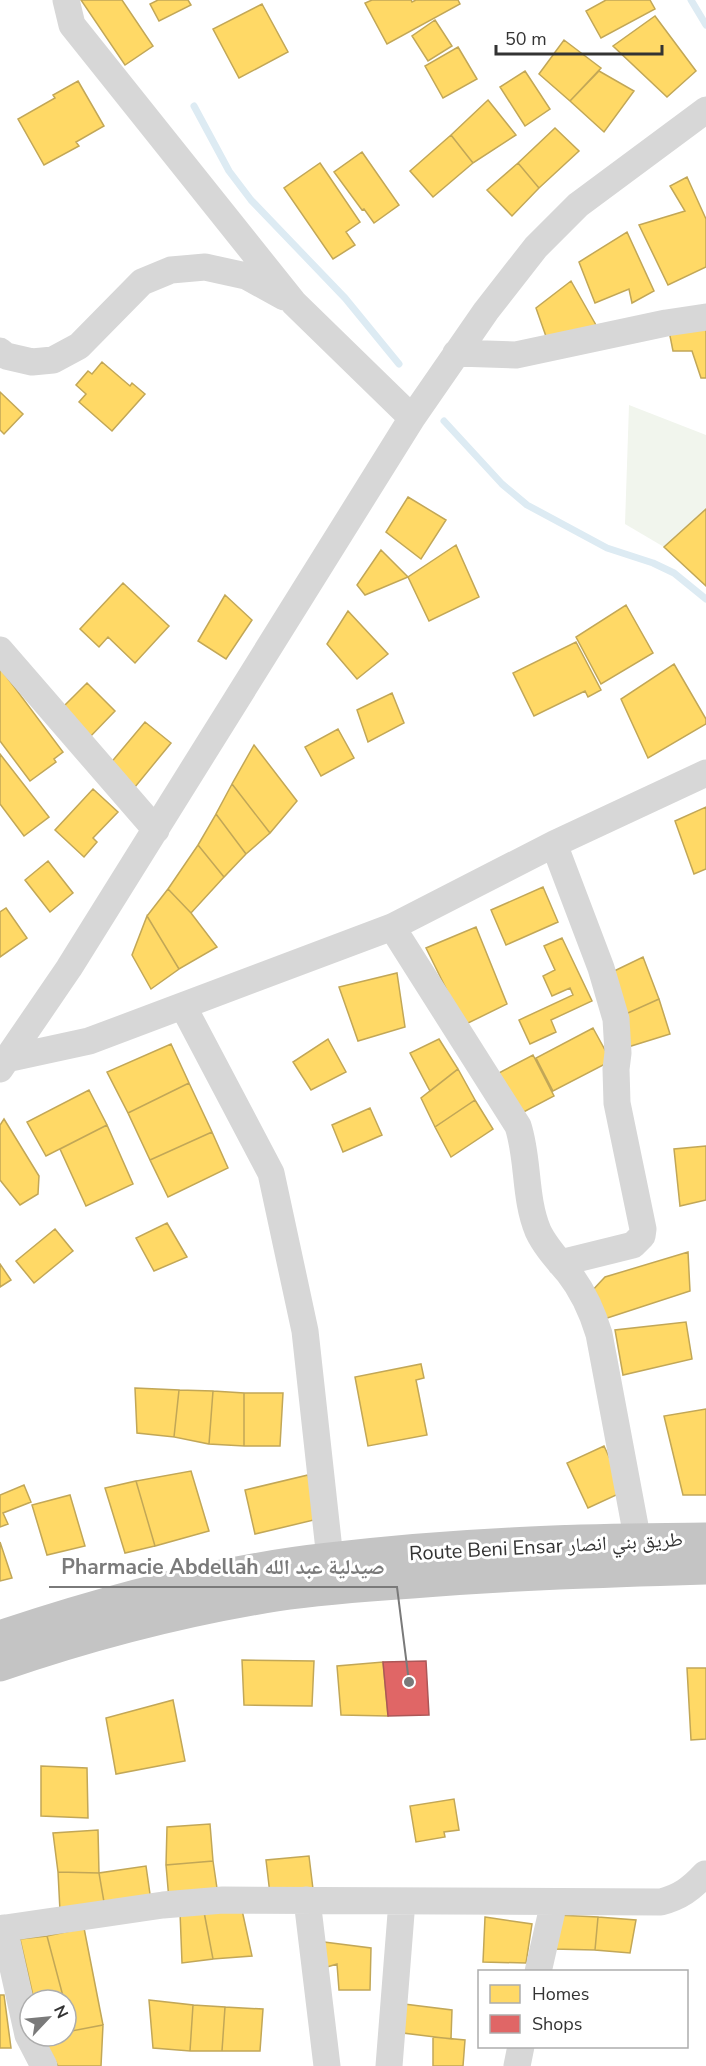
<svg xmlns="http://www.w3.org/2000/svg" width="706" height="2066" viewBox="0 0 706 2066" font-family="'Nunito Sans','Noto Naskh Arabic',sans-serif">
  <rect width="100%" height="100%" fill="#fff"/>
  <path fill="#f1f5ed" d="M629,405L706,435V509L664,547L625,524Z"/>
  <path fill="#ffd966" stroke="#c2a757" stroke-width="1.5" d="M81,0H122L153,46L125,65Z
    M158,0H188L191,5L159,21L150,4Z
    M372,0H411L412,2L416,0H458L460,4L387,44L365,3Z
    M606,0H650L655,9L601,38L586,11Z
    M262,4L288,52L239,78L213,29Z
    M655,16L696,71L667,97L613,46Z
    M435,20L452,46L428,61L412,36Z
    M564,40L601,68L570,101L539,74Z
    M458,47L477,79L443,98L425,66Z
    M525,71L550,109L525,126L500,87Z
    M599,71L634,91L604,132L570,101Z
    M78,81L104,126L76,142L79,146L44,165L18,119L55,98L53,95Z
    M488,100L516,135L473,163L451,135Z
    M555,128L579,151L539,188L518,163Z
    M451,135L473,163L433,197L410,171Z
    M362,152L399,205L374,223L364,209L362,210L334,172Z
    M320,163L360,222L346,232L355,245L333,259L284,188Z
    M518,163L539,188L512,216L487,190Z
    M687,177L706,219V267L668,285L639,225L685,211L670,186Z
    M627,232L654,291L632,303L629,289L595,303L579,262Z
    M571,281L596,325L548,342L536,308Z
    M706,326V378H701L692,351H673L669,331Z
    M102,362L130,386L132,383L145,394L112,431L79,402L86,394L76,385L88,371L92,374Z
    M0,392L23,414L4,434L0,430Z
    M408,497L446,520L421,559L386,532Z
    M706,509V586L664,547Z
    M456,545L479,597L429,621L408,577Z
    M381,550L408,577L365,595L357,585Z
    M123,583L169,626L135,663L108,637L99,647L80,629Z
    M225,595L252,620L226,659L198,641Z
    M626,605L653,653L601,684L576,637Z
    M348,611L388,654L357,679L327,644Z
    M576,642L601,690L588,697L585,691L534,716L513,673Z
    M674,664L706,719V724L648,758L621,699Z
    M0,668L63,752L54,759L56,762L30,781L0,741Z
    M87,683L115,711L88,739L60,710Z
    M392,693L404,723L368,742L357,710Z
    M145,722L171,743L135,787L109,765Z
    M338,729L354,758L321,776L305,747Z
    M254,745L297,801L270,833L232,784Z
    M0,754L49,817L24,836L0,804Z
    M232,784L270,833L246,854L216,814Z
    M93,789L118,812L93,838L97,842L84,857L55,830Z
    M706,807V869L694,874L675,821Z
    M216,814L246,854L224,877L198,845Z
    M198,845L224,877L191,913L168,889Z
    M48,861L73,893L50,912L25,880Z
    M543,887L558,922L506,945L491,910Z
    M168,889L191,913L217,947L179,969L147,916Z
    M6,908L27,938L0,957V912Z
    M147,916L179,969L151,989L132,955Z
    M476,927L507,1004L464,1025L426,948Z
    M562,938L592,1001L551,1020L556,1032L530,1044L519,1020L573,995L570,988L552,996L543,976L555,970L544,946Z
    M643,957L659,999L619,1017L608,974Z
    M397,973L405,1027L358,1041L339,987Z
    M659,999L670,1034L628,1047L619,1017Z
    M593,1028L611,1061L553,1091L536,1058Z
    M328,1039L346,1072L311,1090L293,1062Z
    M439,1039L458,1069L430,1091L410,1053Z
    M171,1044L189,1083L128,1113L107,1072Z
    M533,1055L554,1096L516,1116L495,1075Z
    M458,1069L475,1100L435,1127L421,1098Z
    M189,1083L212,1132L150,1160L128,1113Z
    M89,1090L107,1125L46,1156L27,1122Z
    M475,1100L493,1129L451,1157L435,1127Z
    M370,1108L382,1135L343,1152L332,1125Z
    M4,1119L39,1176L38,1194L20,1205L0,1180V1125Z
    M107,1125L133,1184L86,1206L60,1149Z
    M212,1132L228,1168L168,1197L150,1160Z
    M706,1146V1200L680,1206L674,1149Z
    M167,1223L187,1257L154,1271L136,1238Z
    M55,1229L73,1251L34,1283L16,1261Z
    M688,1252L690,1291L598,1321L590,1293L605,1277Z
    M0,1264L11,1280L0,1287Z
    M686,1322L692,1359L623,1375L615,1330Z
    M421,1364L424,1378L416,1380L427,1435L368,1446L355,1377Z
    M135,1388L179,1390L174,1437L137,1433Z
    M179,1390L213,1391L209,1444L174,1437Z
    M213,1391L244,1393V1446L209,1444Z
    M244,1393H283L280,1446H244Z
    M706,1409V1495H683L664,1416Z
    M604,1446L625,1491L588,1508L567,1463Z
    M191,1471L209,1531L155,1546L136,1481Z
    M308,1475L318,1519L255,1534L245,1490Z
    M136,1481L155,1546L125,1553L105,1488Z
    M24,1485L31,1502L3,1513L8,1524L0,1527V1495Z
    M70,1495L85,1546L47,1555L32,1505Z
    M0,1542L12,1578L0,1581Z
    M242,1660L314,1661L312,1706L244,1705Z
    M383,1662L388,1716L341,1715L337,1666Z
    M687,1668H706V1739L691,1740Z
    M173,1700L185,1761L116,1774L106,1718Z
    M41,1766L87,1768L88,1818L41,1816Z
    M454,1799L459,1830L444,1832L445,1837L416,1842L410,1806Z
    M210,1824L213,1861L166,1865L167,1827Z
    M98,1830L99,1873L58,1872L53,1833Z
    M309,1856L313,1889L270,1894L266,1860Z
    M213,1861L218,1895L169,1900L166,1865Z
    M146,1866L151,1901L105,1908L99,1873Z
    M58,1872L99,1873L105,1908L60,1911Z
    M242,1910L252,1956L213,1959L204,1912Z
    M180,1912H204L213,1959L182,1963Z
    M557,1915L598,1917L595,1950L553,1949Z
    M485,1917L532,1924L526,1963L483,1962Z
    M598,1917L636,1920L630,1953L595,1950Z
    M84,1928L103,2025L72,2031L66,2009V2000H64L47,1936Z
    M47,1936L64,2000H34L20,1939Z
    M324,1942L371,1948L370,1990H339L337,1964L327,1967Z
    M0,1995H4L11,2048H0Z
    M149,2000L193,2005L190,2051L153,2048Z
    M404,2004L452,2010L451,2039L403,2033Z
    M193,2005L225,2007L222,2051H190Z
    M225,2007L263,2009L260,2051H222Z
    M66,2009L72,2031L66,2032Z
    M103,2025L101,2066H58L42,2036H66V2032Z
    M433,2037L465,2040L463,2066H433Z"/>
  <path fill="#e06666" stroke="#ac5757" stroke-width="1.5" d="M426,1661L429,1715L388,1716L383,1662Z"/>
  <g fill="none" stroke-linecap="round" stroke-linejoin="round">
    <path stroke="#ddebf3" stroke-width="7" d="M691,0L706,25
      M194,106L229,171L251,200L345,298L399,364
      M444,421L502,484L527,505L607,548L653,563L674,573L706,599"/>
    <path stroke="#d7d7d7" stroke-width="27" d="M66,0L72,25L294,303L412,418
      M0,351L6,356L32,362L53,360L79,346L142,282L171,270L205,267L246,276L284,297
      M456,353L516,355L666,323L706,317
      M0,650L156,830
      M554,844L601,968L616,1019L618,1053L616,1069L617,1103L643,1229L642,1236L633,1245L560,1263
      M392,927L518,1126C529,1160 524,1197 538,1231C545,1246 557,1259 568,1272C583,1291 592,1311 599,1334L641,1558
      M183,1006L271,1173L305,1331L330,1559V1578
      M6,1059L89,1041L392,927L554,844L706,773
      M0,1069L69,968L412,418L486,311L536,247L578,205L706,110
      M307,1900L327,2066
      M4,1928L28,2035L44,2066
      M0,1929L163,1905L223,1900L661,1902C680,1897 691,1889 705,1874
      M538,1972L554,1902
      M389,2066L402,1901
      M517,2066L521,2046"/>
    <path stroke="#c4c4c4" stroke-width="33" d="M0,1637C107,1601 218,1571 330,1559C390,1552 451,1547 511,1544C576,1540 641,1540 706,1539
      M0,1665C90,1634 182,1610 276,1595C321,1588 366,1585 412,1582C510,1574 608,1571 706,1568"/>
  </g>
  <g text-anchor="middle" stroke-width="6" stroke-linejoin="round" paint-order="stroke">
    <g font-size="20" fill="#333" stroke="#fff">
      <text transform="translate(546 1546) rotate(-3)" y="7">Route Beni Ensar طريق بني انصار</text>
    </g>
  </g>
  <path fill="none" stroke="#7a7a7a" stroke-width="2" d="M409 1682L397 1587H49"/>
  <circle fill="#7a7a7a" stroke="#fff" stroke-width="2" cx="409" cy="1682" r="6"/>
  <g font-size="21" text-anchor="middle" font-weight="bold" fill="#7a7a7a" stroke="#fff" stroke-width="6" stroke-linejoin="round" paint-order="stroke">
    <text x="223" y="1574">Pharmacie Abdellah صيدلية عبد الله</text>
  </g>
  <rect x="478" y="1970" width="210" height="78" fill="#ffffff" stroke="#adadad" stroke-width="1.5"/>
  <rect x="490" y="1985" width="30" height="18" fill="#ffd966" stroke="#adadad" stroke-width="1.5"/>
  <text x="532" y="2000" font-size="18" fill="#333333">Homes</text>
  <rect x="490" y="2015" width="30" height="18" fill="#e06666" stroke="#adadad" stroke-width="1.5"/>
  <text x="532" y="2030" font-size="18" fill="#333333">Shops</text>
  <g transform="translate(48 2018) rotate(64)"><circle r="28" fill="#ffffff" stroke="#adadad" stroke-width="1.5"/>
  <path d="M0-4.5L10 22L0 15L-10 22Z" fill="#7a7a7a"/>
  <text y="-9" font-size="16" font-weight="bold" text-anchor="middle" fill="#333333">N</text>
  </g>
  <path d="M496 45v9h166v-9" fill="none" stroke="#333333" stroke-width="3"/>
  <text x="505" y="45" font-size="18" fill="#333333" stroke="#ffffff" stroke-width="4.5" paint-order="stroke">50 m</text>
</svg>
